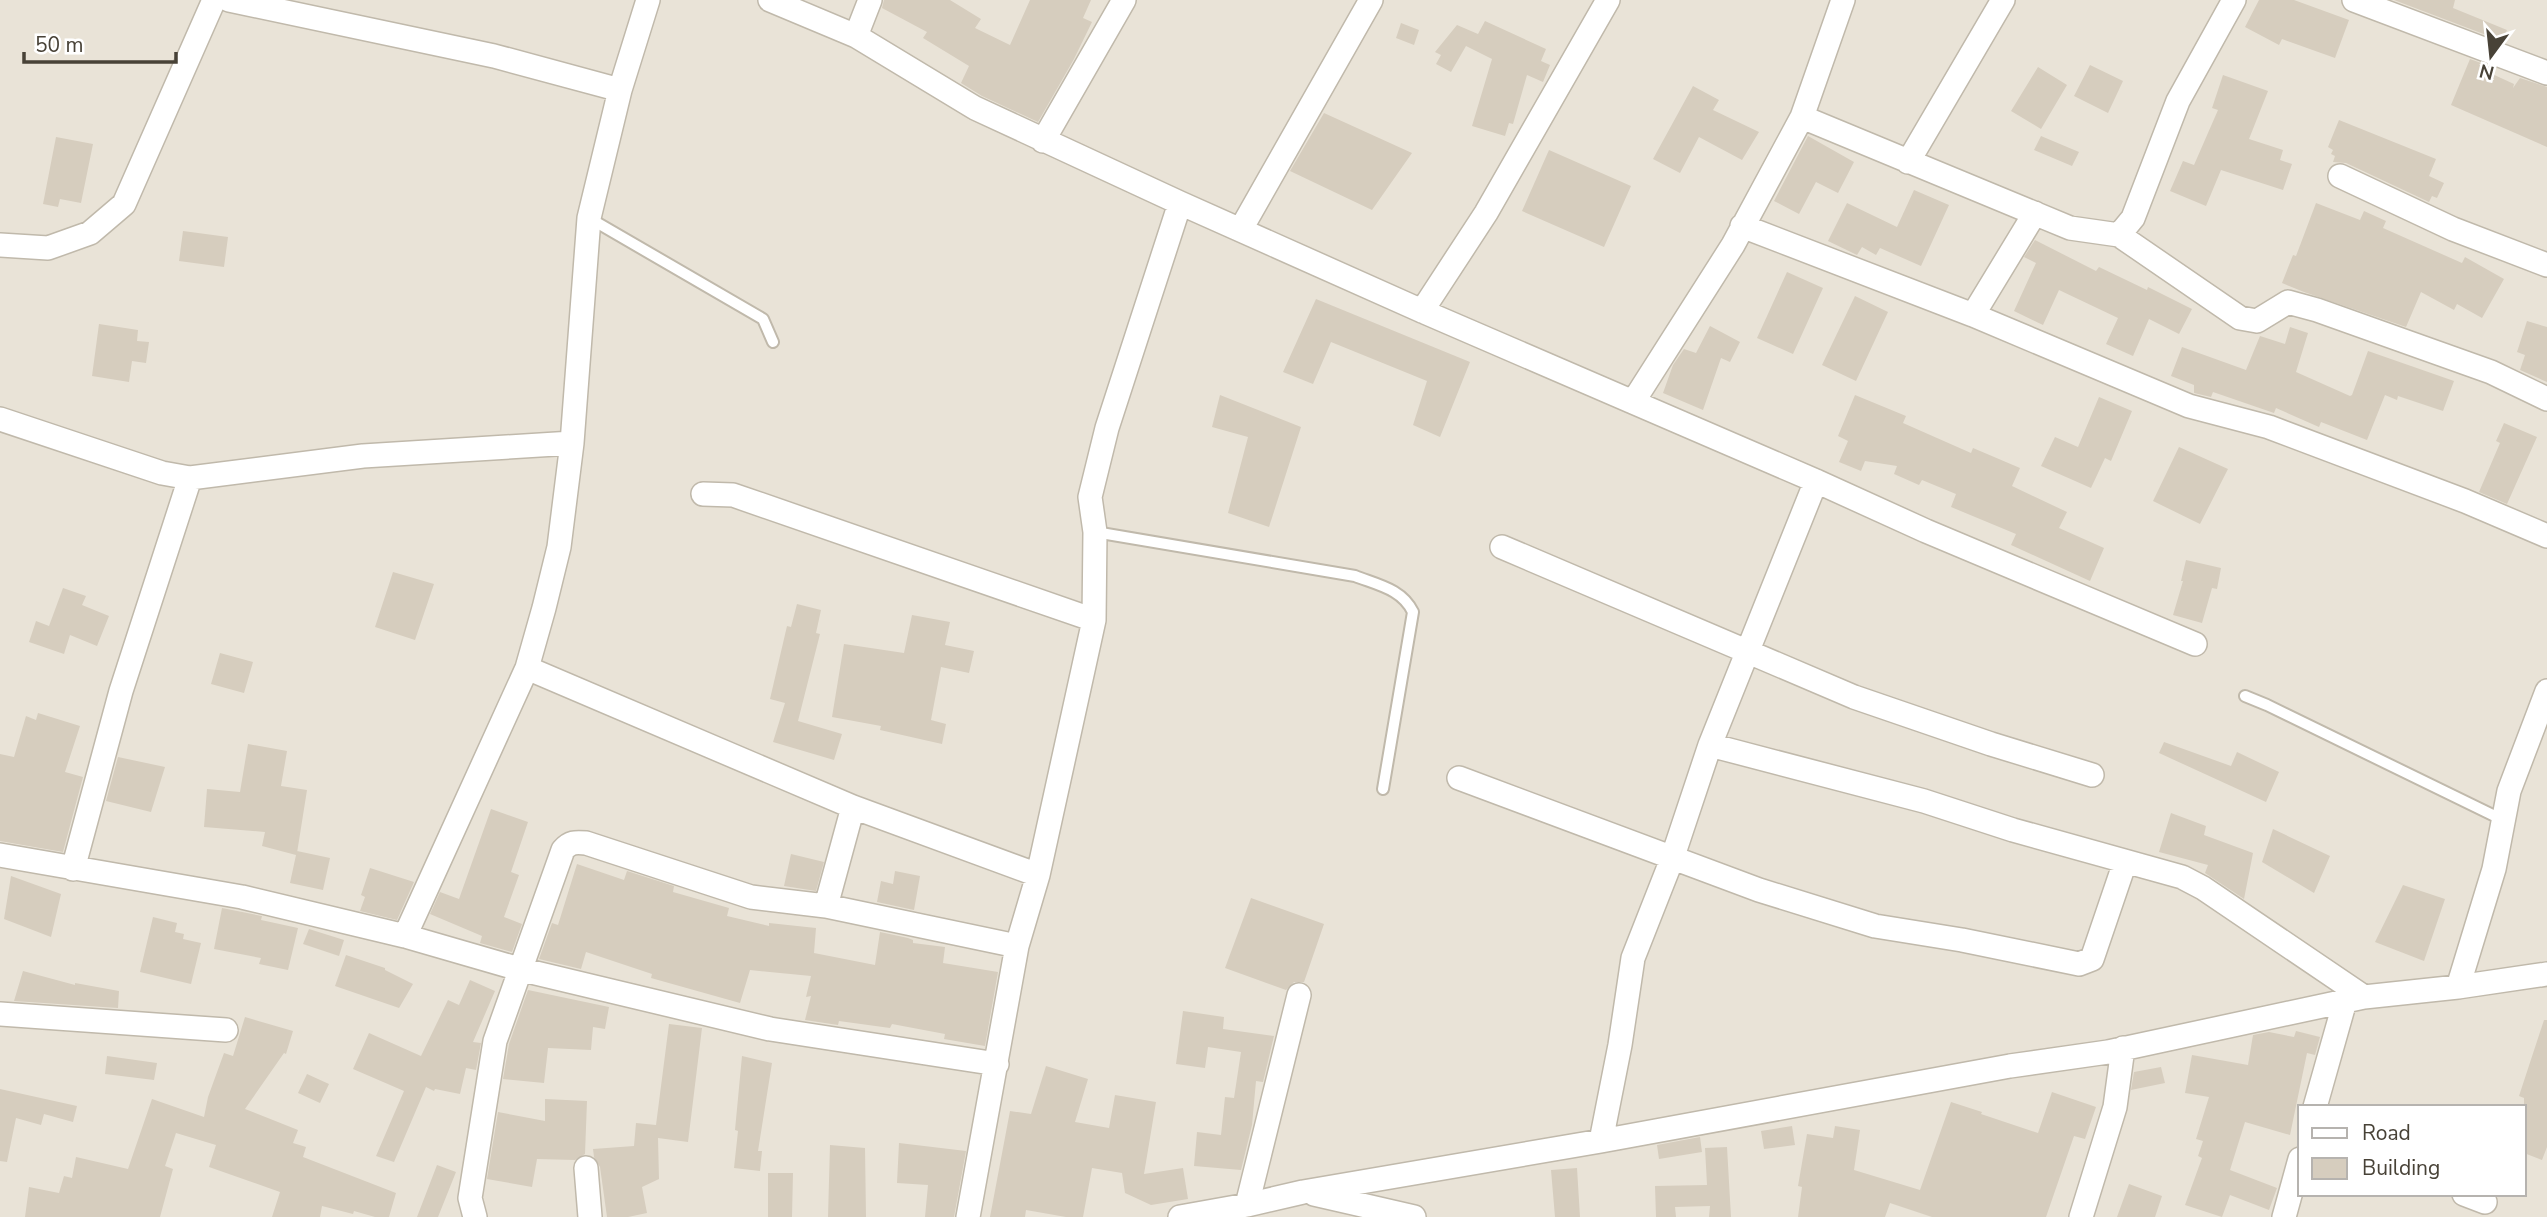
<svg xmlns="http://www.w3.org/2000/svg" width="2547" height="1217" viewBox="0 0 2547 1217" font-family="'Nunito Sans',sans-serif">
  <rect width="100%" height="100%" fill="#f5f1e9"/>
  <path fill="#e9e3d7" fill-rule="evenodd" d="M0,0H2547V1217H0ZM2300,1107H2524V1194H2300Z"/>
  <path fill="#d6cdbe" d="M884,0H950L981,19L975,28L1010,45L1030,0H1091L1083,18L1092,22L1074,59L1038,122L982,96L961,83L969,66L923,38L927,32L882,8Z
    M2259,0H2294L2349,20L2335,58L2282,39L2279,45L2245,27Z
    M2394,0H2455L2453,8L2507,30L2502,41Z
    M1485,21L1546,49L1541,61L1550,65L1543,82L1527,75L1513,124L1509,123L1505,136L1472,126L1492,59L1466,46L1451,72L1436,64L1441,55L1435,52L1457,25L1478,34Z
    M1401,23L1419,30L1414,45L1396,38Z
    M2470,59L2492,67L2490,73L2514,84L2513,88L2520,78L2547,87V147L2451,105Z
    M2090,65L2123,81L2108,113L2074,96Z
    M2038,67L2067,85L2041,129L2011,111Z
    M2223,75L2268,91L2249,139L2283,150L2280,160L2292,164L2283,190L2221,170L2206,206L2170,191L2183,161L2194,165L2218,110L2212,108Z
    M1693,86L1719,100L1713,110L1759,132L1742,160L1699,137L1680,173L1653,159Z
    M1324,113L1412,153L1372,210L1290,171Z
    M2339,120L2436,159L2429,176L2444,183L2437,198L2432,196L2429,202L2346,163L2333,162L2335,156L2331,154L2333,150L2328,147Z
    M1808,136L1854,162L1838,193L1816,182L1799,214L1774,201Z
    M2041,136L2079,152L2072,166L2034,150Z
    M56,137L93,144L81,203L60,199L58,207L43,204Z
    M1549,150L1631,186L1604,247L1522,211Z
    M1914,190L1949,205L1921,266L1880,248L1876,255L1862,247L1857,255L1828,241L1847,203L1897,227Z
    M2316,203L2360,220L2364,211L2386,221L2383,228L2462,263L2465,257L2504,279L2482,318L2457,304L2454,310L2421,292L2406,327L2304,292L2282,283L2293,255L2296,256Z
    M183,231L228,237L224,267L179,261Z
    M2035,240L2096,271L2099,267L2147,290L2148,287L2192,309L2179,334L2149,319L2133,356L2106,344L2118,318L2059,290L2043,325L2014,311L2036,263L2024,257Z
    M1787,272L1823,288L1793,354L1757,338Z
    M1855,296L1888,312L1856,381L1822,365Z
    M1316,299L1470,362L1440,437L1413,425L1427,381L1331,342L1313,384L1283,372Z
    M2527,321L2547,327V382L2520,370L2525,355L2517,352Z
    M99,324L138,330L137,341L149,342L146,363L132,361L129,382L92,376Z
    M1710,326L1740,342L1730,362L1721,358L1703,410L1663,393L1673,365L1684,349L1696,353Z
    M2290,327L2308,333L2296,372L2350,396L2352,395L2368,351L2454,381L2443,411L2398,396L2397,400L2385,395L2367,440L2321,422L2319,427L2276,408L2274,413L2213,392L2211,397L2194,393V385L2171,376L2182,347L2246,370L2260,336L2285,344Z
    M1220,395L1301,427L1269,527L1228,513L1248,437L1212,427Z
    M1855,395L1906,416L1903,423L1971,453L1973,448L2020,468L2012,486L2067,512L2059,528L2104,548L2090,581L2011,545L2016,534L1951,507L1956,494L1922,480L1919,485L1894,474L1897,466L1865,461L1861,471L1839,462L1848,441L1838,436Z
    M2099,397L2132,411L2111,461L2105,458L2091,488L2041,466L2055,437L2078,447Z
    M2504,423L2537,437L2507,504L2479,492L2500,443L2496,441Z
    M2179,447L2228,469L2200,524L2153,501Z
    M2186,560L2221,568L2217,589L2212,588L2202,623L2173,615L2183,581H2181Z
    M393,572L434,584L415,640L375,627Z
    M63,588L86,596L82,605L109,616L97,646L70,635L64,654L29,642L36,621L49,626Z
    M797,604L821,610L816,633L820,634L798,721L842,734L834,760L773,742L785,703L770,699L787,626L791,627Z
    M912,615L950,622L945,645L974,651L969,673L941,667L931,720L946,724L942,744L880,730L881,726L832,717L844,644L904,653Z
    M220,653L253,662L244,693L211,684Z
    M38,713L80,726L65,772L83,777L63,852L0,841V754L14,757L26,716L36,720Z
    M2164,742L2231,766L2237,752L2279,772L2266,802L2159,753Z
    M248,744L287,751L281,786L307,790L297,853V851L330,858L323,890L290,883L296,855L262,846L265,832L204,827L207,789L240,792Z
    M118,757L165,767L151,812L106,801Z
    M491,809L528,822L511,872L519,875L504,917L522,924L512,952L480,943L482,936L430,914L440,892L459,899Z
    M2171,813L2206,826L2204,835L2253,853L2244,899L2205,873L2208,865L2159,852Z
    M2273,829L2330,856L2314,893L2262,862Z
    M791,854L824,862L816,891L784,886Z
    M577,864L624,880L627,871L674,886L673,892L729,908L727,916L769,926V923L816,928L814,953L875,965L880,932L908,938L913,940V943L945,947L943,963L998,972L985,1046L944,1039L945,1034L892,1024L890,1028L839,1021L838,1025L805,1020L811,996L806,997L811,976L750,970L740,1003L651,978L652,974L586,952L581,969L539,959L552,923L558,925Z
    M370,868L414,882L397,920L360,911L365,897L361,895Z
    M895,871L920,876L914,910L877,902L881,881L893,884Z
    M11,876L61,894L51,937L4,919Z
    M2403,885L2445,899L2424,961L2375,942Z
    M1251,898L1324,924L1304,982H1294L1286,990L1225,968Z
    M222,908L262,916L261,920L298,928L288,970L259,964L261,958L214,949Z
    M153,917L177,923L175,932L184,934L183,939L201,943L191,984L140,972Z
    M309,929L344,940L339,956L303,944Z
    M346,955L385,968V970L413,984L399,1008L335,986Z
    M23,971L75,985V983L119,991L118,1008L14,1001Z
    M470,980L495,991L473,1042L481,1043L476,1070L466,1068L460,1094L435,1089L434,1091L426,1087L394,1162L376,1156L404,1091L353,1069L369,1033L421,1056L448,1000L459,1005Z
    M528,990L609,1007L605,1029L593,1027L591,1050L548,1048L544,1083L503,1079L509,1044Z
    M1183,1011L1224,1017L1223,1029L1274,1036L1263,1082L1256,1081L1252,1125L1241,1170L1194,1166L1197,1132L1221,1135L1225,1097L1234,1098L1241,1052L1208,1047L1205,1068L1176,1064Z
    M245,1017L293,1031L286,1054L284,1053L245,1109L298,1130L293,1143L306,1147L303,1157L396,1193L389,1217H375L354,1211L353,1214L322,1206L320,1217H272L280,1192L209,1167L216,1145L176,1133L165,1166L173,1169L160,1217H25L29,1187L59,1193L64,1176L72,1178L76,1157L128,1169L152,1099L204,1117L208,1097L224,1053L233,1056Z
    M2544,1020H2547V1147L2542,1160L2524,1153V1098L2519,1096Z
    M669,1024L702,1028L688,1142L658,1138L659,1179L642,1187L647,1213L628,1217H607L600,1167L594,1157L593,1149L634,1146L636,1123L656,1125Z
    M2296,1031L2320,1037L2315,1055L2307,1053L2290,1135L2245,1122L2230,1170L2277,1188L2269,1210L2230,1195L2222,1217L2185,1205L2202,1158L2198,1156L2203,1141L2196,1139L2209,1097L2185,1093L2192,1055L2248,1065L2253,1035L2269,1032L2294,1037Z
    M107,1056L157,1063L154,1080L105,1074Z
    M742,1056L772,1063L758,1151H762L760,1171L734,1168L738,1131L735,1130Z
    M1046,1066L1088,1079L1075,1122L1109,1128L1115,1095L1156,1102L1144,1174L1183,1168L1188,1199L1151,1205L1125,1193L1122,1173L1092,1168L1083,1217H1066L1026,1210L1025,1217H990L1010,1111L1031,1114Z
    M2161,1067L2165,1083L2131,1090L2134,1072Z
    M307,1074L329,1084L320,1103L298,1093Z
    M0,1089L77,1106L73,1122L44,1114L41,1125L16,1118L7,1162L0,1161Z
    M2052,1092L2096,1107L2085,1139L2074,1136L2046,1217H1932L1890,1203L1885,1217H1798L1802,1187L1798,1186L1807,1134L1833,1138L1835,1126L1860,1130L1854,1170L1920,1190L1951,1102L1982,1112L1981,1114L2038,1133Z
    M545,1099L587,1101L585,1154L575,1160L537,1159L532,1187L487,1179L498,1112L545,1121Z
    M1792,1126L1795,1145L1764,1149L1761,1131Z
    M1700,1137L1702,1152L1659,1159L1657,1145Z
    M899,1143L966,1151L954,1217H925L928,1185L897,1183Z
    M830,1145L865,1148L866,1217H828Z
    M1727,1147L1731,1217H1709L1710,1206L1675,1207L1676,1217H1656L1655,1186L1707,1185L1705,1148Z
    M437,1165L456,1172L438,1217H417Z
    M1577,1168L1580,1217H1555L1551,1170Z
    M768,1173H793L792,1217H768Z
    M2129,1184L2162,1196L2155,1217H2117Z"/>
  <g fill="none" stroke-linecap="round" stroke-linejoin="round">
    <g stroke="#c0b9ab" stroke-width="14">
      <path id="service" d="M589,218L763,319L773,342
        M1095,532L1355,576C1378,585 1402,589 1413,612L1383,789
        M2245,696L2267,705L2503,820"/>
    </g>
    <g stroke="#c0b9ab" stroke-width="26">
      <path id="minor" d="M229,0L494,56L620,90
        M770,0L856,36L975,108L1180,203L1422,311L1816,481L1926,531L2195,644
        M2354,0L2547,73
        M856,36L870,0
        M1802,117L2070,228L2119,235L2240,318L2257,321L2288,302L2317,310L2491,372L2547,399
        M1043,141L1124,0
        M1908,162L2003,0
        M2340,176L2453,229L2547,265
        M1742,226L1973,315L2189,406L2269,427L2465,501L2547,536
        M1241,229L1371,0
        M2119,235L2133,218L2178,101L2234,0
        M0,245L48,248L90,233L124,204L214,0
        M1422,311L1486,213L1608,0
        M1973,315L2035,213
        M1633,402L1733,245L1802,117L1843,0
        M0,419L162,473L190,478L363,456L572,443
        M703,494L733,495L1094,620
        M1502,547L1854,697L1991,744L2092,775
        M527,668L853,807L1038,875L1017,946L968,1217
        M1710,745L1924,801L2013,830L2182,877L2203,888L2364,997
        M1459,778L1759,890L1875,926L1962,940L2079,964L2092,959L2125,862
        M0,855L242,897L405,936L519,969L770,1029L997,1064
        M73,869L121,691L190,478
        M1038,875L1094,620L1095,532L1090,497L1107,428L1180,203
        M826,906L853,807
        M405,936L527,668L544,608L559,547L572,443L589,218L620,90L648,0
        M2458,987L2494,869L2509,791L2547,691
        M0,1014L226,1030
        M2315,1107L2345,1001
        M1601,1141L1620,1045L1633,958L1672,859L1710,745L1816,481
        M586,1168L590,1217
        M1314,1194L1414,1217
        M2464,1194L2485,1202
        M1247,1205L1299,995
        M475,1217L470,1198L495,1041L563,850C570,842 575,842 586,843L751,897L826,906L1017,946
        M1180,1217L1247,1205L1303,1192L1601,1141L2010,1066L2108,1052L2364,997L2458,987L2547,974
        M2081,1217L2115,1107L2123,1048
        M2284,1217L2300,1159"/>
    </g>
    <use href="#service" stroke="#fff" stroke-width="10"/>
    <use href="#minor" stroke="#fff" stroke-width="23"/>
  </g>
  <rect x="2298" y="1105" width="228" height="91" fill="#ffffff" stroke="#b6b3af" stroke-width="2"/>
  <rect x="2312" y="1128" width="35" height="10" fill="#ffffff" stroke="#b6b3af" stroke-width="2"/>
  <text x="2362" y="1140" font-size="21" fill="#484237">Road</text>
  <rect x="2312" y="1158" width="35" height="21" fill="#d6cdbe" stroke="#b6b3af" stroke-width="2"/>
  <text x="2362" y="1175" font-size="21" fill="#484237">Building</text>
  <g transform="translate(2491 56) rotate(195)" stroke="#ffffff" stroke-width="5" paint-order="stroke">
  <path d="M0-5L12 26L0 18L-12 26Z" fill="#484237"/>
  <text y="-10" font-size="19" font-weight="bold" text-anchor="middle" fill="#484237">N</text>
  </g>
  <path d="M24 52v10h152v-10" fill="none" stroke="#484237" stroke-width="3.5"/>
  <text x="35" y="52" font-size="21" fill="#484237" stroke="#ffffff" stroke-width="5" paint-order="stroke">50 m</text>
</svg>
